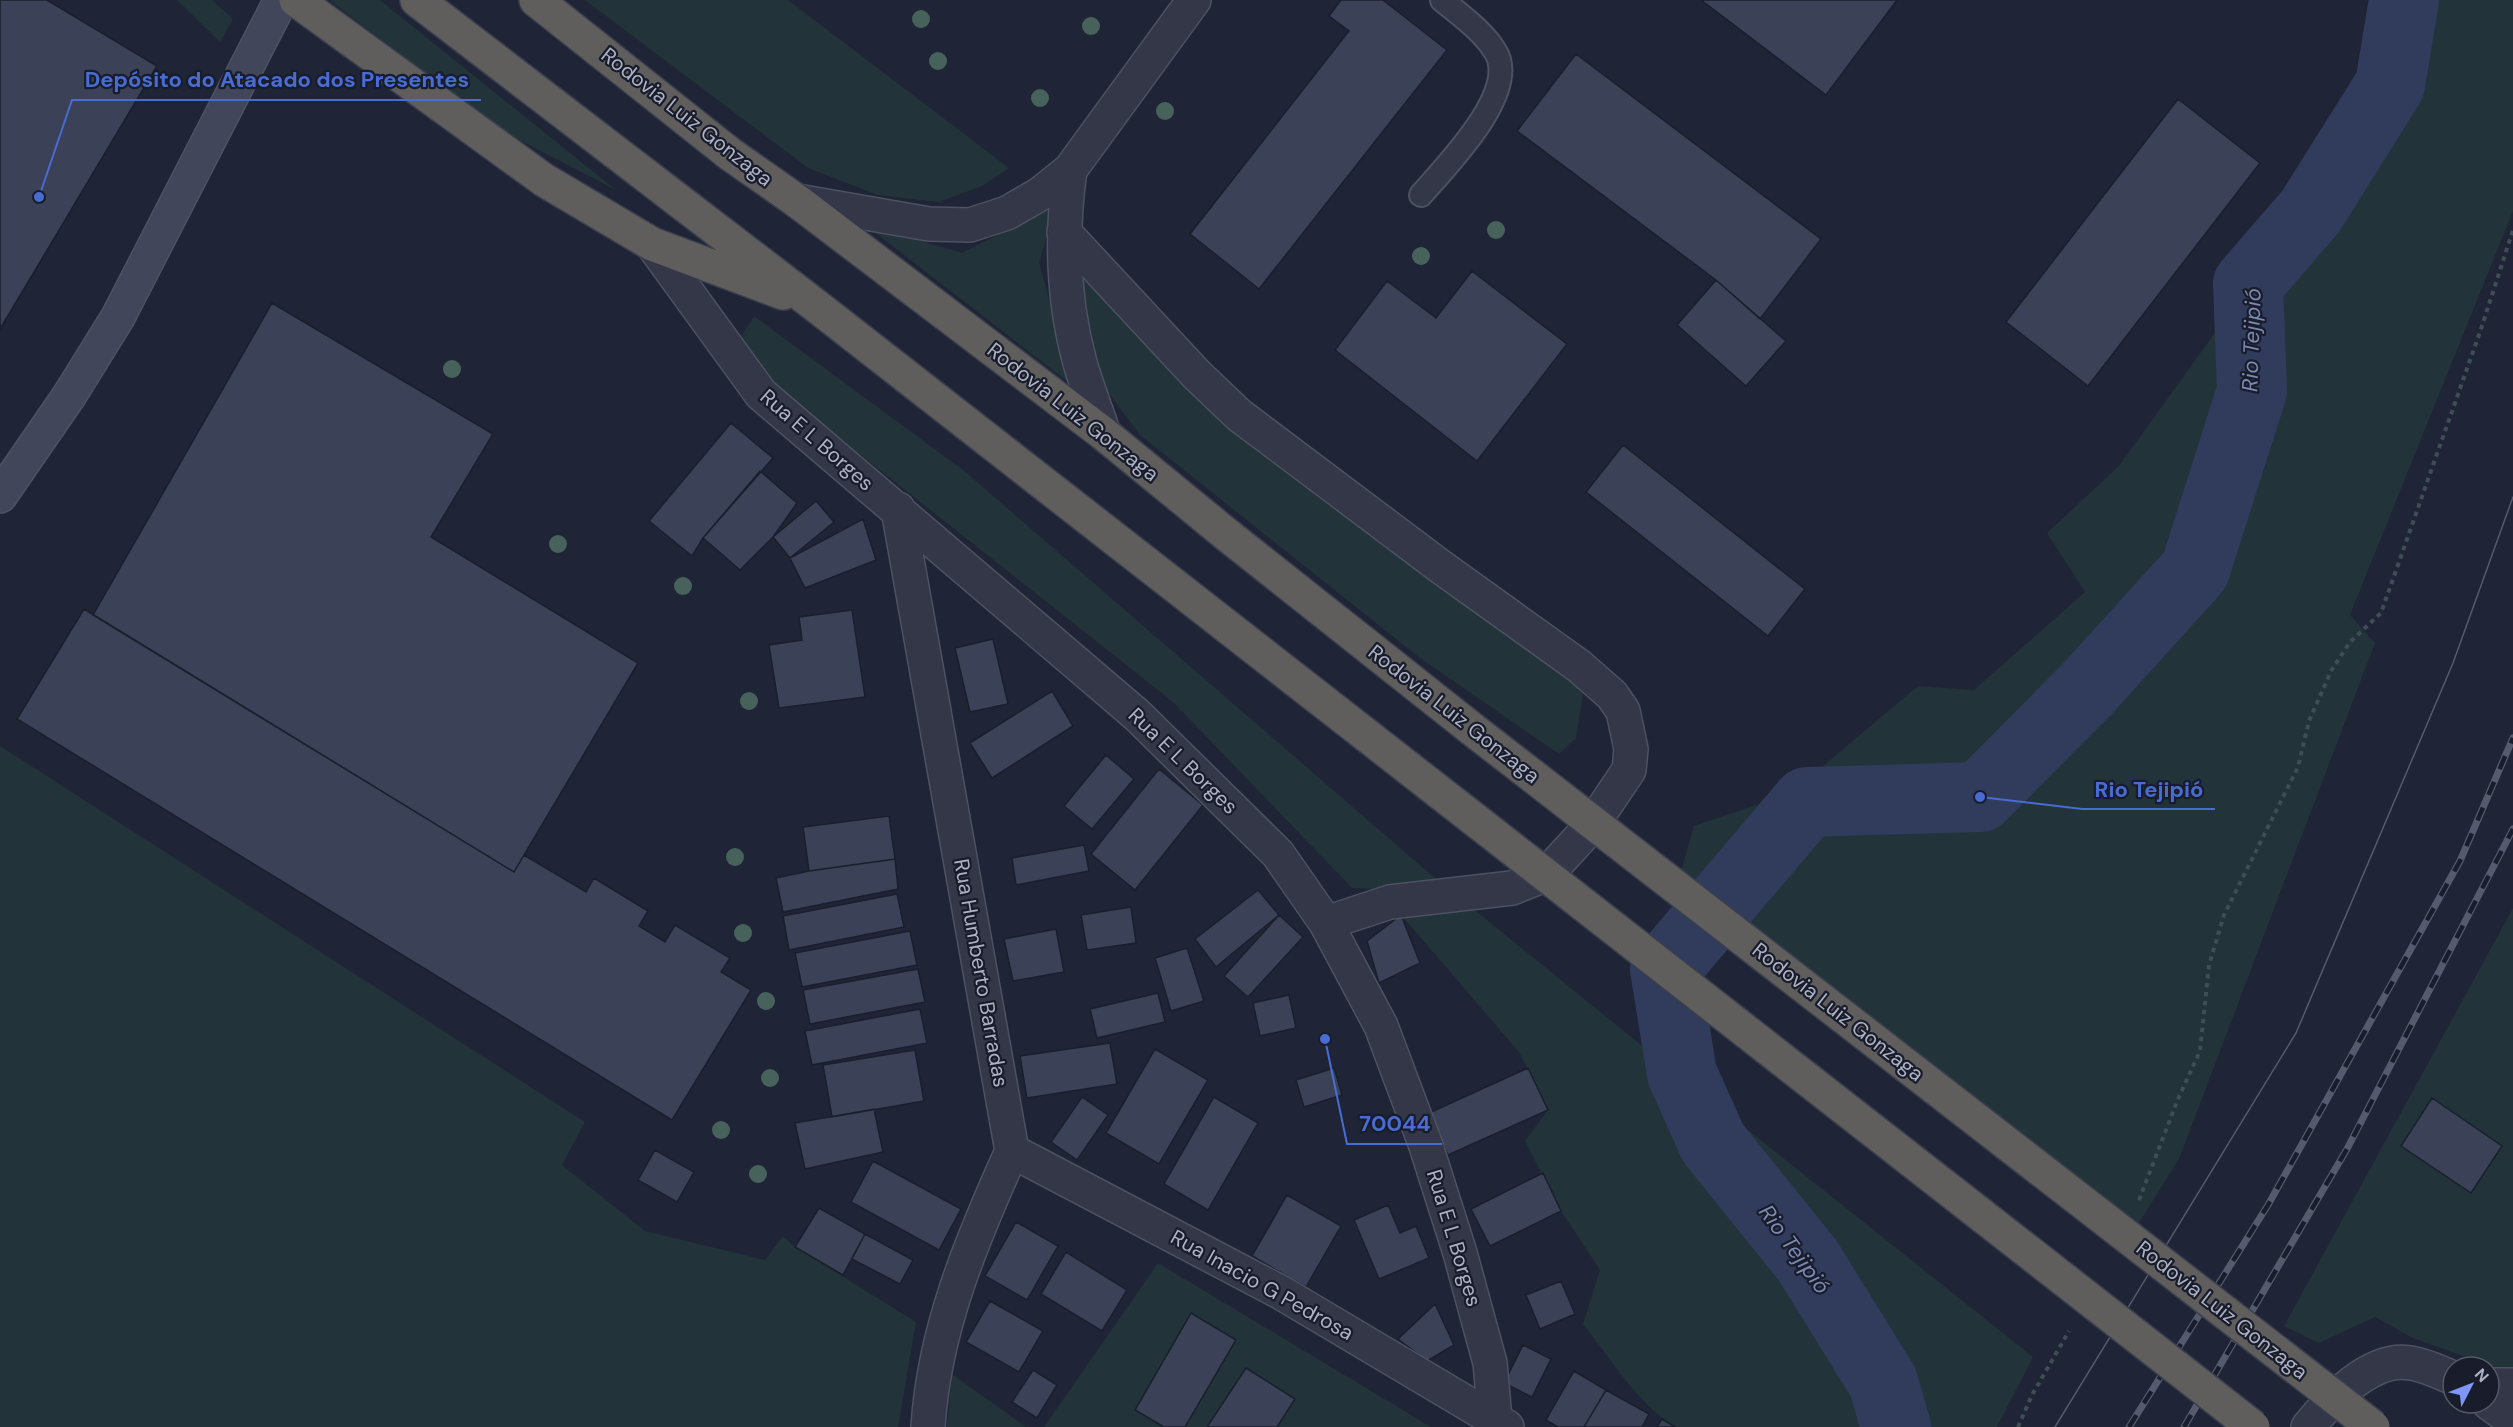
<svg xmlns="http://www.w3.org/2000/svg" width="2513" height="1427" viewBox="0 0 2513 1427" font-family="'DM Sans',sans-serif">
  <rect width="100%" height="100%" fill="#1f2536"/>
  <path fill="#223339" d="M177,0H212L233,19L220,42Z
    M329,0H380L616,190L500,130Z
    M585,0H788L1009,168L982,186L939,202L878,195L808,168Z
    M2404,0H2513V211L2350,615L2375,643L2179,1159L2137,1226L1681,871L1694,826L1790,794L1918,686L1974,690L2085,592L2047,533L2119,466L2373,113L2390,85Z
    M1057,205L1039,262L1072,385L864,224L962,253Z
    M1076,265L1585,681L1576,738L1559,754L1420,658L1140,435L1102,384L1082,333Z
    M754,316L963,470L1429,873L1620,1028L2033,1357L1997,1427H1675C1636,1402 1611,1359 1583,1324L1600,1270L1561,1211L1525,1141L1548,1110L1519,1052L1379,889L1352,888L1173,702L780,391L737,343Z
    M0,746L585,1122L562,1165L645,1231L765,1260L783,1236L795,1247L916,1322L898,1427H0Z
    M2513,908V1368L2505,1371L2413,1338L2375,1317L2319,1343L2284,1326Z
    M1158,1263L1431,1427H1044Z
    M952,1374L1026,1427H947Z"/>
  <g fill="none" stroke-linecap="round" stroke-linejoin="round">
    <path stroke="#313b5c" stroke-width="70" d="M1896,1427L1883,1382L1808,1261L1713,1143L1682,1074L1665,969L1807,802L1980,797L2090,686L2195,570L2252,391L2248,284L2311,211L2390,85L2404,0"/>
  </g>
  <path fill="#3b4257" stroke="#1a1f2d" stroke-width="1.5" d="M0,0H47L157,66L0,329Z
    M1341,0H1383L1447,50L1259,289L1190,234L1349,31L1329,16Z
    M1701,0H1897L1826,95Z
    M1576,54L1821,239L1760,319L1716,280L1517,131Z
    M2178,99L2260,163L2088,386L2006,322Z
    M1472,271L1567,344L1477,461L1335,350L1387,281L1436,318Z
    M1716,280L1786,341L1746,386L1677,325Z
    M272,303L493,434L431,537L638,663L514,872L93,615Z
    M731,423L773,458L703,538L692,556L649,521Z
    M1623,445L1805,589L1768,636L1586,492Z
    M760,471L797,503L773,537L740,570L703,538Z
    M816,501L834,522L790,558L773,537Z
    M863,519L876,560L805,588L790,558Z
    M84,609L514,872L524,855L586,892L594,878L648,911L639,926L665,942L675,925L730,958L721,972L751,990L672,1120L17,719Z
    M852,610L865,697L779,708L769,645L802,640L799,617Z
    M993,639L1008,704L970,712L955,648Z
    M1052,691L1073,726L992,778L970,743Z
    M1106,755L1134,779L1092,829L1064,806Z
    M1159,769L1203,805L1135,890L1091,854Z
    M889,816L895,859L809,871L803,827Z
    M1084,845L1089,871L1016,885L1012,858Z
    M895,859L898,889L783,912L776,878L809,871Z
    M1258,890L1279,915L1216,967L1195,939Z
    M897,894L904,927L789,950L783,916Z
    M1131,907L1136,943L1087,950L1081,915Z
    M1279,915L1303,937L1248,997L1224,976Z
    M1401,915L1420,963L1379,983L1367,941Z
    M1056,929L1064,972L1013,981L1004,939Z
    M910,931L917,965L802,987L795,953Z
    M1187,948L1204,1001L1171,1011L1155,958Z
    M918,969L925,1002L810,1024L803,990Z
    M1158,993L1165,1022L1097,1038L1090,1009Z
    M1289,995L1296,1028L1260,1036L1253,1003Z
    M920,1009L927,1043L812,1065L805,1031Z
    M1110,1043L1117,1084L1027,1098L1020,1056Z
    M1155,1049L1208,1080L1159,1164L1106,1133Z
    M915,1050L924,1101L832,1117L823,1065Z
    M1334,1068L1342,1095L1304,1107L1296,1080Z
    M1528,1068L1548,1110L1448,1155L1429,1113Z
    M1082,1097L1108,1115L1077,1160L1051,1142Z
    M1214,1097L1258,1123L1208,1210L1164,1184Z
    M2432,1098L2502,1146L2471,1193L2401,1146Z
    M874,1109L883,1152L805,1169L795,1123Z
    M655,1150L694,1172L677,1202L638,1180Z
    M873,1161L961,1209L939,1250L851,1202Z
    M1543,1173L1561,1211L1490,1246L1471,1209Z
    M1287,1195L1341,1226L1306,1287L1252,1256Z
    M1388,1205L1400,1233L1416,1226L1429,1258L1379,1279L1354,1220Z
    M819,1208L865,1234L843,1275L795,1247Z
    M1016,1222L1058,1246L1027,1300L985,1276Z
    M865,1234L913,1260L900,1284L852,1259Z
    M1066,1252L1127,1290L1102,1331L1041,1294Z
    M1561,1281L1575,1314L1540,1329L1526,1295Z
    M990,1301L1043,1331L1019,1372L966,1342Z
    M1435,1304L1454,1345L1427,1361L1398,1339Z
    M1191,1313L1236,1340L1185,1427H1164L1135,1410Z
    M1523,1345L1551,1359L1532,1397L1504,1383Z
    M1246,1368L1295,1399L1277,1427H1207Z
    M1033,1370L1057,1385L1037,1418L1012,1402Z
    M1574,1371L1606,1390L1584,1427H1558L1546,1420Z
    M1606,1390L1649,1414L1642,1427H1584Z
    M1662,1419L1675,1427H1657Z"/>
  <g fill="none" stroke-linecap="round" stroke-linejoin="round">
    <g stroke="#4d5262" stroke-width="26">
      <path id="service" d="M1421,195C1446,166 1521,91 1495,51C1483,31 1460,15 1442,0"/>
    </g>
    <g stroke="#4d5262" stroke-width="36">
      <path id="minor" d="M1064,232L1197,375L1239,415L1441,567L1579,666L1612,695L1623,711L1631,749L1629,770L1592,825L1547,874L1512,888L1390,902L1326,923
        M652,244L761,394L1137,715L1278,854L1326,923L1381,1026L1426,1146L1460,1253L1490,1363L1495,1419
        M898,509L1012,1151C972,1240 934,1329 928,1427
        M1012,1151L1280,1292L1507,1427
        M2489,1385H2513"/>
    </g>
    <g stroke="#4d5262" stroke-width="36">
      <path id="tertiary" d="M1070,170C1061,234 1063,301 1080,363C1087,387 1096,410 1104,434
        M797,201L929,224L970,225L1007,213L1040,194L1070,170L1194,0
        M2489,1403L2513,1421
        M2308,1427C2329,1401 2372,1356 2410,1363C2424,1365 2440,1372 2453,1378"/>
    </g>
    <g stroke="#4d5262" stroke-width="36">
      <path id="secondary" d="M0,496L69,396L118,317L281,0"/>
    </g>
    <g stroke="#3a3f4e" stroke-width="36">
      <path id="trunk" d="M296,0L544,180L652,244L783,293
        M417,0L815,305L1429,784
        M536,0L730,154L797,201L1104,434L1226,534L1472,729"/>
    </g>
    <path stroke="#3f4e55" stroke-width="4" stroke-dasharray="4.5 4.5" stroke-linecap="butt" d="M2139,1200L2178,1099L2200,1051L2209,965L2224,915L2298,767L2309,721L2331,671L2350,642L2381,613L2481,329L2513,230
      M2018,1427L2032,1395L2069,1331"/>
    <use href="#service" stroke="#333747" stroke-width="22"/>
    <use href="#minor" stroke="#333747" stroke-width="33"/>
    <use href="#tertiary" stroke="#333747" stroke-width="33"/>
    <use href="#secondary" stroke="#41465a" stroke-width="33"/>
    <use href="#trunk" stroke="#5f5e5c" stroke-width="33"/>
    <path stroke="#555a6e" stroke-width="1.5" d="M2055,1427L2296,1033L2453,663L2513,497"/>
    <g stroke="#555a6e" stroke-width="7">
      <path id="rail" d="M2129,1427L2268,1205L2460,861L2513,738
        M2184,1427L2347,1149L2513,829"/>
    </g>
    <use href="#rail" stroke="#191d2b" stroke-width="4.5" stroke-dasharray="14" stroke-linecap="butt"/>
    <g stroke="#3a3f4e" stroke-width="36" stroke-linecap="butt">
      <path id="trunk-bridge" d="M1472,729L2373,1427
        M1429,784L2253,1427"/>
    </g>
    <use href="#trunk-bridge" stroke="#5f5e5c" stroke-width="33"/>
  </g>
  <g fill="#46625b">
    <circle cx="921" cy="19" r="9"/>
    <circle cx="1091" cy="26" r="9"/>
    <circle cx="938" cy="61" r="9"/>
    <circle cx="1040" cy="98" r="9"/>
    <circle cx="1165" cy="111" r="9"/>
    <circle cx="1496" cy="230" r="9"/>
    <circle cx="1421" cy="256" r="9"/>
    <circle cx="452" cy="369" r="9"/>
    <circle cx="558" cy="544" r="9"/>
    <circle cx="683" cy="586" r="9"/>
    <circle cx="749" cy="701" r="9"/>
    <circle cx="735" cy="857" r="9"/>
    <circle cx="743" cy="933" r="9"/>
    <circle cx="766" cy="1001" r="9"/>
    <circle cx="770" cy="1078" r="9"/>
    <circle cx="721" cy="1130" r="9"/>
    <circle cx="758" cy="1174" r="9"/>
  </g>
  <g text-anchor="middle" stroke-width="4.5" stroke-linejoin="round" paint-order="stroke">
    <g font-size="21" fill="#adb1c4" stroke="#191d2b">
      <text transform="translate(687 117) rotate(38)" y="7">Rodovia Luiz Gonzaga</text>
      <text transform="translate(1073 412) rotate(38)" y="7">Rodovia Luiz Gonzaga</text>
      <text transform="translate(817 440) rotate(41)" y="7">Rua E L Borges</text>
      <text transform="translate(1454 714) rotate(38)" y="7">Rodovia Luiz Gonzaga</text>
      <text transform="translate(1183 761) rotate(44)" y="7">Rua E L Borges</text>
      <text transform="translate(981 973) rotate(80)" y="7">Rua Humberto Barradas</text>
      <text transform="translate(1838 1012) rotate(38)" y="7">Rodovia Luiz Gonzaga</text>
      <text transform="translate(1454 1238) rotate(73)" y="7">Rua E L Borges</text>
      <text transform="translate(1262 1285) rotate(29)" y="7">Rua Inacio G Pedrosa</text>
      <text transform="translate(2222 1310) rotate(38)" y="7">Rodovia Luiz Gonzaga</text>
    </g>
    <g font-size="22" font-style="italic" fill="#7c89b2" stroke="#191d2b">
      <text transform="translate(2251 340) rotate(-88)" y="8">Rio Tejipió</text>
      <text transform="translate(1795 1249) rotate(54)" y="8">Rio Tejipió</text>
    </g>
  </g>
  <path fill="none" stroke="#486cd2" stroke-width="2" d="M39 197L72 100H481M1980 797L2082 809H2215M1325 1039L1347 1144H1442"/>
  <g fill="#486cd2" stroke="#191d2b" stroke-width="2">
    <circle cx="39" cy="197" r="6"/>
    <circle cx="1980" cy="797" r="6"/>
    <circle cx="1325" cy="1039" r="6"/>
  </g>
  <g font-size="22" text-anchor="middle" font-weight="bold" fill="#486cd2" stroke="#191d2b" stroke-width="4.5" stroke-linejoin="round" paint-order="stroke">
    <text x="277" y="87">Depósito do Atacado dos Presentes</text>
    <text x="2149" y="797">Rio Tejipió</text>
    <text x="1395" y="1131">70044</text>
  </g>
  <g transform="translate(2471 1385) rotate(48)"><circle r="28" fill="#191d2b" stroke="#545868" stroke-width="1.5"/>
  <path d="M0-4.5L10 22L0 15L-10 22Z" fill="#7e96f8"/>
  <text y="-9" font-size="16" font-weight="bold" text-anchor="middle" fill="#adb1c4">N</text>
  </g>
</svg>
